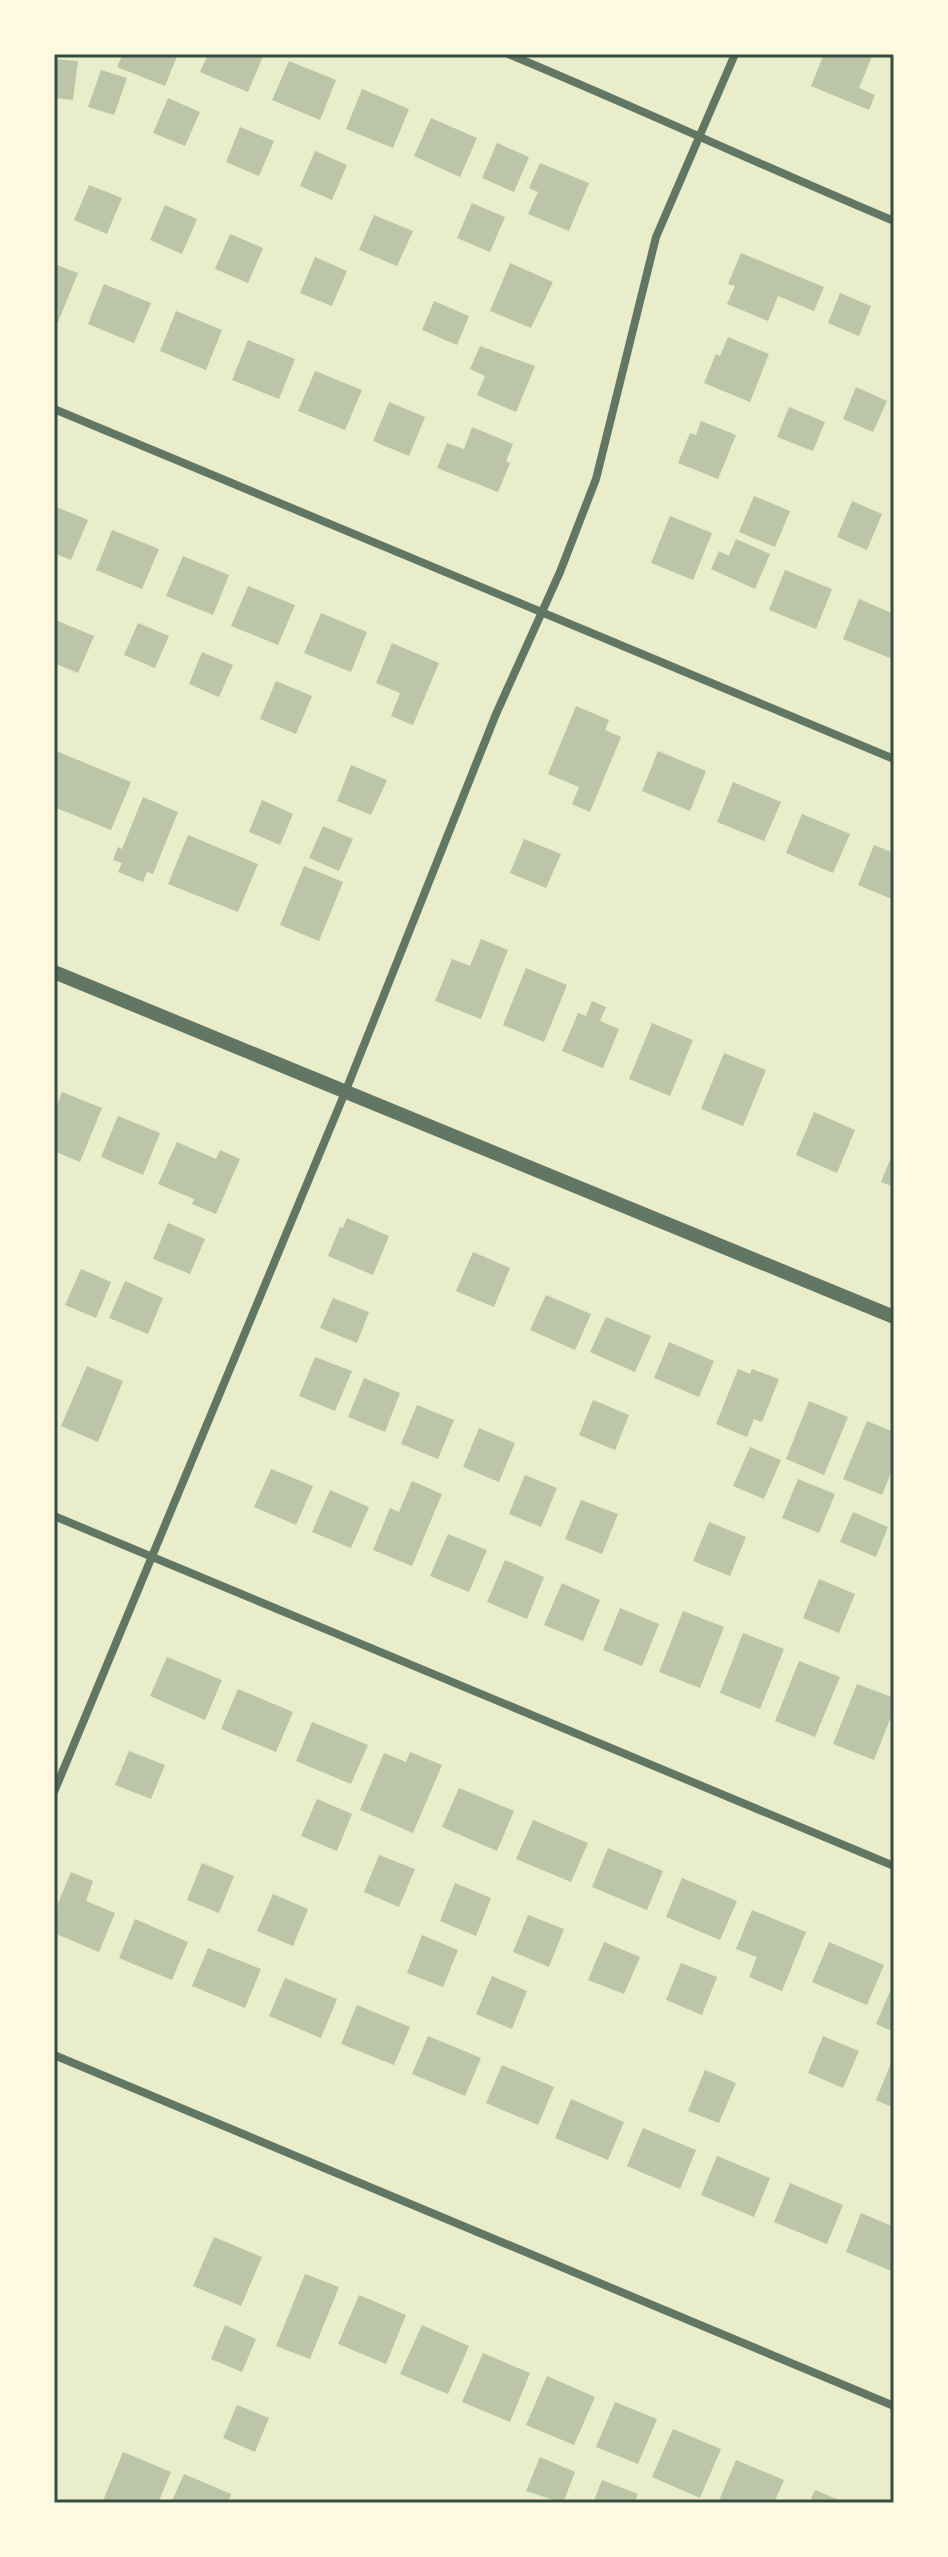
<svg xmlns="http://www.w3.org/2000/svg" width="948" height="2557" viewBox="0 0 948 2557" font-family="Barlow,sans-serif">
  <rect width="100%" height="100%" fill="#e9edc9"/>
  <path fill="#bcc5a7" d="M123,54H178L165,86L117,67Z
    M208,54H264L248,92L200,72Z
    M824,54H873L859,88L875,95L869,110L811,86Z
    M54,59L78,61L73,100L54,98Z
    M289,61L336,80L320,120L272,100Z
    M101,70L127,78L114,115L88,107Z
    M362,89L409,109L393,148L346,129Z
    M168,98L200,112L185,146L153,133Z
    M431,118L477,138L460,177L414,156Z
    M240,127L274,141L259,176L226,162Z
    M497,143L529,157L514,192L482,178Z
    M315,151L347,165L332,200L300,186Z
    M540,163L589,183L569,231L528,214L538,192L529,188Z
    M89,185L122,198L107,234L74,220Z
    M472,203L505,217L490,252L457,238Z
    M165,205L197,219L182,254L150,240Z
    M374,215L413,231L397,266L359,250Z
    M230,234L263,248L248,283L215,269Z
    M741,253L824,287L814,311L778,296L768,321L727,304L735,286L728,284Z
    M315,257L347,271L332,306L300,293Z
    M510,263L553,282L531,328L490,311Z
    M54,264L78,273L58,322L54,321Z
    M104,284L151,303L134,343L88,324Z
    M840,293L871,306L859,336L828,323Z
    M434,301L469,316L457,345L422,330Z
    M176,311L222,330L206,370L160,351Z
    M728,337L769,354L750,402L704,383L716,354L720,356Z
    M248,340L295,359L279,399L232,380Z
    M480,346L535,366L516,412L477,395L485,376L470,369Z
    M315,371L362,390L345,430L298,411Z
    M856,387L887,401L873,432L843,419Z
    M389,402L425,417L409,456L373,441Z
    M789,407L825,422L813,451L777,437Z
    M701,421L736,435L718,479L678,463L690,433L696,435Z
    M472,427L513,444L506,461L510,463L498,492L437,468L447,443L464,449Z
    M754,496L790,511L775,547L739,532Z
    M852,501L882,514L867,550L837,537Z
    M54,506L88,520L71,560L54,553Z
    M670,516L712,533L693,580L651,563Z
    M112,530L159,549L142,589L96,570Z
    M736,539L770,554L755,589L711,569L719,551L729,556Z
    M183,556L229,575L213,615L166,596Z
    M785,570L832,589L816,629L769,610Z
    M248,586L295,605L278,645L231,626Z
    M859,599L894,614V649L890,658L843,639Z
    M321,613L367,632L351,672L304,653Z
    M55,620L94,636L78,673L54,663Z
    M138,623L169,636L155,668L124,655Z
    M392,643L439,663L413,725L391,716L400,693L376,683Z
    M202,652L233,665L219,697L189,684Z
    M276,681L312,696L296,734L260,719Z
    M576,706L609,720L605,730L621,737L590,812L572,804L579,787L548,774Z
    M54,750L131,782L111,830L54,807Z
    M658,751L706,771L690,811L642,791Z
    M351,765L387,780L371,815L337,801Z
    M733,782L781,802L764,841L717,822Z
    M143,797L178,812L153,874L147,872L143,882L118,872L122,863L113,860L118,847L122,849Z
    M262,800L293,814L280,845L249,832Z
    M802,814L850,834L833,873L786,853Z
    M323,826L353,839L339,871L309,858Z
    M188,835L258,864L238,912L168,884Z
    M524,839L561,854L546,888L510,873Z
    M874,845L894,853V900L858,885Z
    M304,866L343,882L319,941L280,925Z
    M481,939L508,950L481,1019L435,1001L452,959L470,966Z
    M526,968L567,985L544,1042L503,1025Z
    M592,1001L606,1007L600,1021L619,1029L603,1068L562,1051L578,1013L586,1016Z
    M652,1023L693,1040L670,1096L629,1079Z
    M724,1053L766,1070L743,1126L701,1109Z
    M62,1092L102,1108L80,1162L54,1151V1113Z
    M814,1112L855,1130L837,1173L796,1155Z
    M118,1116L160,1133L143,1175L101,1157Z
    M177,1142L216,1159L220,1150L240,1159L216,1214L192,1204L194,1199L158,1184Z
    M894,1150V1187L881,1182Z
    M347,1218L389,1236L373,1275L328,1256L340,1227L343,1228Z
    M168,1223L205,1239L190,1274L153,1259Z
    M473,1252L510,1268L494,1307L456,1291Z
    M81,1269L111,1282L96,1318L65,1305Z
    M125,1281L163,1298L148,1334L109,1318Z
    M546,1295L591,1314L575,1350L530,1330Z
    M333,1298L369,1312L357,1343L320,1328Z
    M606,1317L651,1336L635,1372L590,1352Z
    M669,1342L714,1361L699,1397L654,1378Z
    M315,1357L352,1371L335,1411L299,1396Z
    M87,1366L123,1381L98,1442L61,1426Z
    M738,1369L750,1374L752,1369L779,1379L762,1422L754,1419L747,1437L716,1424Z
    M364,1378L400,1393L385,1432L348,1417Z
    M593,1400L629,1415L615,1450L579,1435Z
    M809,1401L848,1417L824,1475L786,1459Z
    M417,1405L454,1420L438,1459L401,1444Z
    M867,1421L894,1432V1465L882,1495L843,1479Z
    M479,1428L515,1443L499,1482L463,1467Z
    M750,1447L781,1460L764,1499L733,1486Z
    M271,1469L313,1486L296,1525L254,1507Z
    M525,1475L557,1488L541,1527L509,1514Z
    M798,1479L835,1494L819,1533L782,1518Z
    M412,1481L442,1494L412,1566L373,1550L390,1508L399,1512Z
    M330,1490L369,1507L351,1548L312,1532Z
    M581,1500L618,1514L602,1554L565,1539Z
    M853,1512L888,1527L876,1557L840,1542Z
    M709,1522L746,1537L730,1576L693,1561Z
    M448,1534L487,1550L469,1592L430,1576Z
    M505,1560L544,1577L527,1619L487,1602Z
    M819,1579L855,1594L839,1633L803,1618Z
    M562,1583L600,1600L583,1641L544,1625Z
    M620,1608L659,1624L642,1666L603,1650Z
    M683,1611L724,1627L700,1688L659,1672Z
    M743,1633L784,1649L760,1709L720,1693Z
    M167,1657L222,1680L205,1720L150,1696Z
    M799,1661L840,1677L815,1737L775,1721Z
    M857,1684L894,1698V1709L874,1760L833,1744Z
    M238,1689L293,1712L276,1752L221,1729Z
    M312,1722L368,1745L351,1784L296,1761Z
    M129,1751L165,1765L151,1799L115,1785Z
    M410,1752L442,1765L413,1833L360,1810L384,1753L406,1762Z
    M459,1788L514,1811L497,1851L442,1827Z
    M317,1799L352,1814L337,1851L301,1836Z
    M533,1820L588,1843L571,1882L516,1859Z
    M608,1848L663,1871L647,1910L592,1887Z
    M379,1855L415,1869L399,1907L364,1892Z
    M202,1863L234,1876L219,1913L187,1900Z
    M71,1872L93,1881L86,1901L115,1913L99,1952L54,1933V1913Z
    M682,1878L737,1901L720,1940L666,1917Z
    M455,1883L491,1898L476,1936L440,1921Z
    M273,1894L308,1909L293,1946L257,1931Z
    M752,1910L806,1932L782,1991L749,1977L757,1957L736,1949Z
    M528,1915L564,1929L549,1967L513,1952Z
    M135,1919L188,1942L172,1980L119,1958Z
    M422,1935L458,1950L443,1987L407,1973Z
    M604,1942L640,1957L624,1994L588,1980Z
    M829,1942L884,1965L867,2005L812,1982Z
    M208,1948L261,1969L245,2008L192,1986Z
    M681,1963L717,1977L702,2015L666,2000Z
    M492,1976L527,1991L512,2029L476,2014Z
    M285,1978L337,1999L321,2038L269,2016Z
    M894,1982V2032L876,2024Z
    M357,2005L410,2027L394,2065L341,2044Z
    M428,2036L481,2058L465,2096L412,2074Z
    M823,2036L859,2051L843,2088L808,2073Z
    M891,2063L894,2065V2108L876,2100Z
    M502,2065L554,2087L538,2125L486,2103Z
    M705,2070L736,2083L719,2123L688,2111Z
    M571,2099L624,2122L608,2160L555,2138Z
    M643,2128L696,2150L680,2189L627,2166Z
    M717,2156L770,2178L754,2217L701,2195Z
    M790,2183L843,2205L827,2244L774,2222Z
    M861,2213L894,2227V2272L846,2252Z
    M214,2237L262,2257L241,2306L193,2286Z
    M305,2274L339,2287L310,2359L276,2346Z
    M359,2295L406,2315L386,2364L338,2344Z
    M225,2325L256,2339L242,2372L211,2359Z
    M422,2325L469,2346L448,2394L400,2374Z
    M483,2353L530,2373L510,2422L462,2402Z
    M547,2376L595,2397L574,2445L526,2425Z
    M615,2402L657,2419L638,2464L596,2447Z
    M237,2405L269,2418L255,2452L223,2438Z
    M673,2429L721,2449L700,2498L652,2477Z
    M123,2452L171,2472L158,2503L103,2501Z
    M540,2457L575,2472L563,2503L526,2491Z
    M736,2460L784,2480L774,2503H718Z
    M184,2474L231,2494L228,2503H171Z
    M602,2480L638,2494L634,2503H593Z
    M815,2490L846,2503H809Z"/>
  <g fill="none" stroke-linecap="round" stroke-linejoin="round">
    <path stroke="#617663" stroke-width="8" d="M508,54C638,108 765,167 894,221
      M54,409L894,759
      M54,1516L894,1866
      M54,1792L346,1090L496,714L560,572L596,479L656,237L735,54
      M54,2055L894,2406"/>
    <path stroke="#617663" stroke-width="14" d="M54,972L894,1317"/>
  </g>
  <rect width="948" height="2557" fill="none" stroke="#fefae0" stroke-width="112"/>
  <rect x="56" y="56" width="836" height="2445" fill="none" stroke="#344e41" stroke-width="3"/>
</svg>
